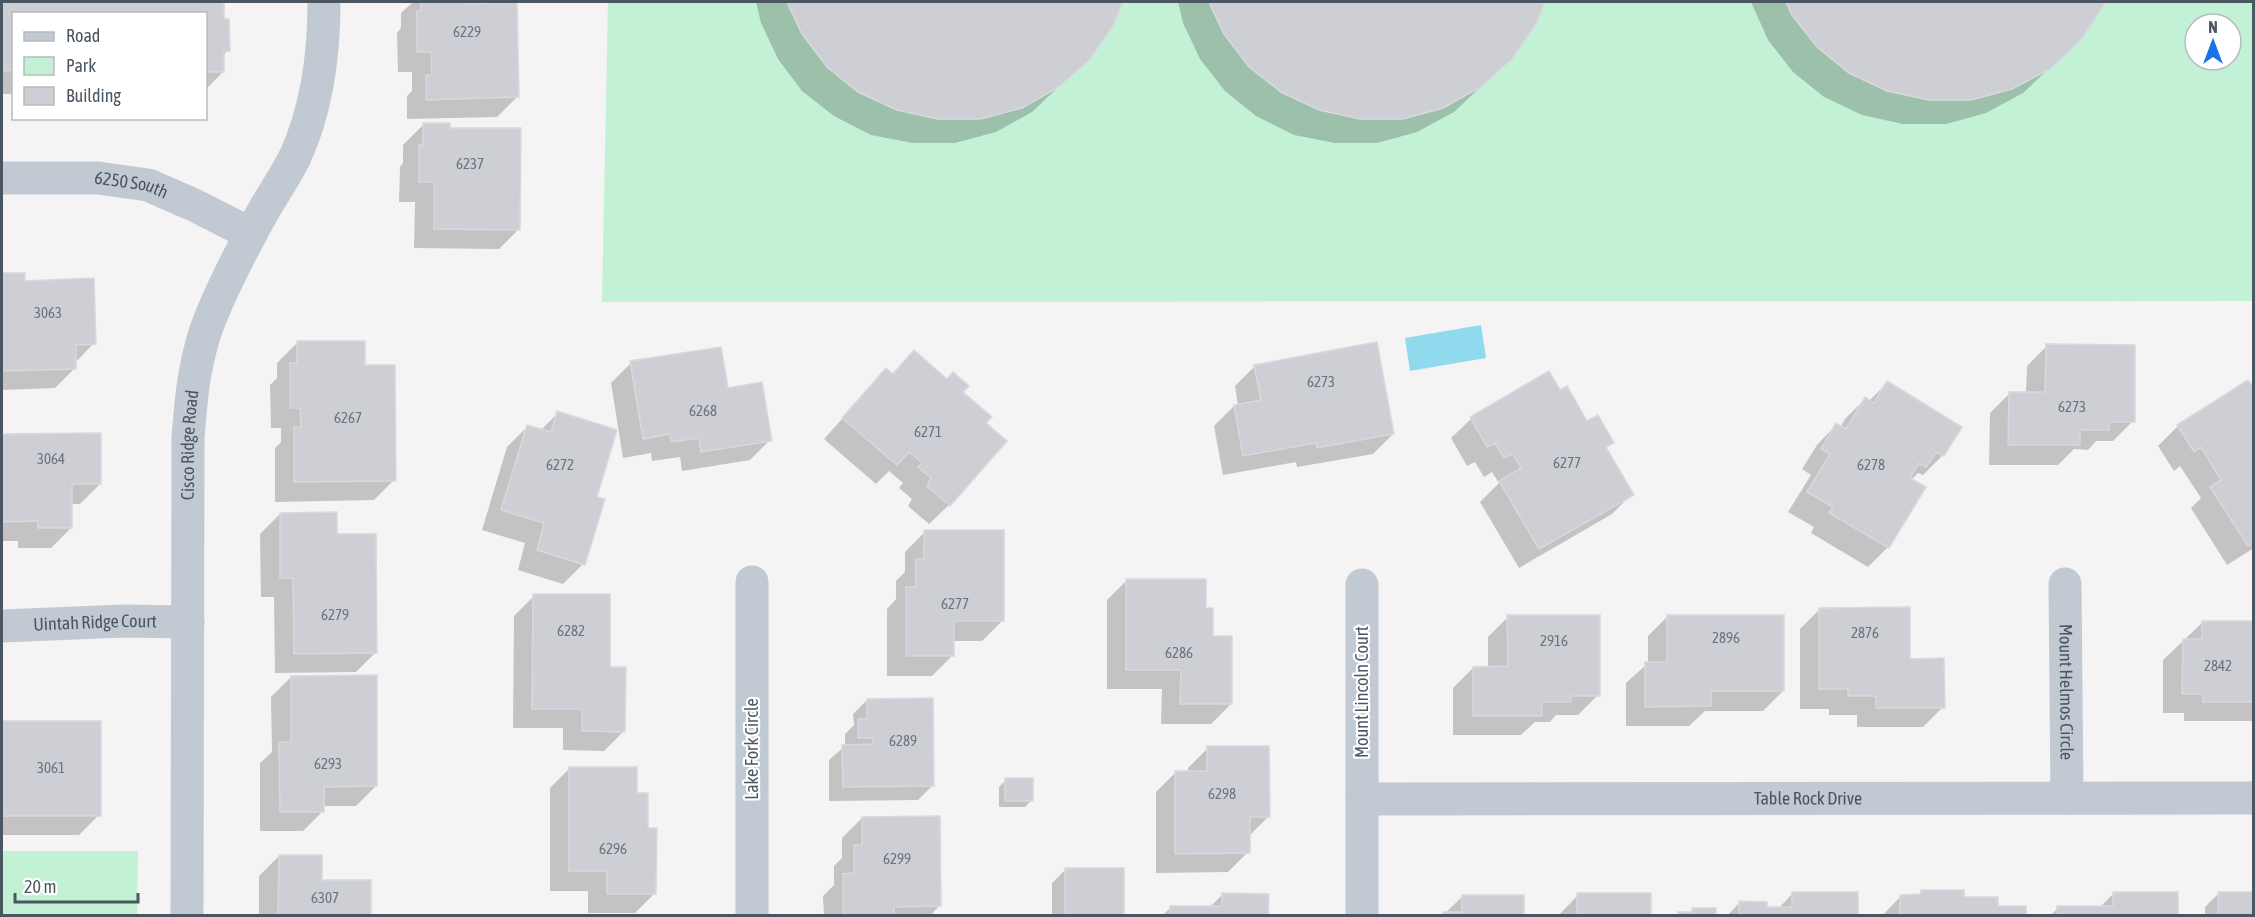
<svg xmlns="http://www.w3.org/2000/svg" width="2255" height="917" viewBox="0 0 2255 917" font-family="'Asap Condensed',sans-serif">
  <rect width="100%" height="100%" fill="#f5f3f3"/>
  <path fill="#c3f1d5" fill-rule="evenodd" d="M608,2H2253V301L602,302ZM2195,24H2231V60H2195Z
    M2,851H138L137,915H2Z"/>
  <path fill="#90daee" d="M1481,325L1486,358L1410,371L1405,338Z"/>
  <path fill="#0003" d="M2,2H223V20L228,50L223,56V72L206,89V14H14V94H2Z
    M413,2H464V5L517,97L497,117L407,119V96L412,91V72H398L397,33L401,28V13Z
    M756,2H1121L1113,23L1089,58L1032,112L996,132L955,143H913L871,135L834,116L802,91L778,59L761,23Z
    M1178,2H1543L1535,23L1511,58L1454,112L1417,132L1377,143H1335L1294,135L1256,116L1225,91L1200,59L1183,23Z
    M1751,2H2105L2054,64L2023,93L1986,113L1946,124H1903L1862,115L1824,97L1793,72L1768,40Z
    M423,125L449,129L519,229L499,249L414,248L415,202H399L400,167L403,163V145Z
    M23,274L24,283L94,343L75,363V368L55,388L2,390V275Z
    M297,343L364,367L394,480L374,500L275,502V448L281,442V428H271L270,385L277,378V363Z
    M2047,346L2133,421L2113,441H2096L2088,450L2074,449L2058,465H1989L1990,413L2010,393H2026L2027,366Z
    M914,352L961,392L949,505L929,524L908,506L912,499L899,488L903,483L889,471L876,484L824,439L886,370L891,375Z
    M631,363L727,390L770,440L750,460L682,471L680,457L652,461L651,453L623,458L611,383Z
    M1255,366L1393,434L1373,454L1297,467L1296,462L1223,475L1214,426L1234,406H1238L1235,386Z
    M1549,373L1559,392L1587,423L1612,442L1606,449L1632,494L1612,514L1519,568L1480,502L1499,483L1492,472L1484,477L1475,462L1467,466L1451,438L1471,419Z
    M1887,383L1943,455L1923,475L1918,473L1911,480L1888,547L1868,567L1811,533L1814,527L1788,512L1811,475L1802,469L1817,445L1836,425L1840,428L1845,419L1865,399L1869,401Z
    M2254,390V548L2227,565L2191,508L2201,498L2180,466L2174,471L2158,446L2178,426Z
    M558,413L595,498L583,564L563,584L518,570L525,543L482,530L507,447L527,427L540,431Z
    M2,435H99L100,484L80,504H71V528L51,548H18V541H2Z
    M280,514L335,535L376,652L356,672L275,673L274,597H261L260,534Z
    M925,532L1002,621L982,641H952V656L932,676H887V609L896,599V581L905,572V552Z
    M1127,580L1204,610L1231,704L1211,724H1161L1162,689H1107V600Z
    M534,596L608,669L624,731L604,751L563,750V728H513L514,616Z
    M1820,609L1909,661L1943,707L1923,727H1857V715H1829V709H1800V629Z
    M1668,616L1783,691L1763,711H1705L1689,726H1626V683L1648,663V636Z
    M1508,617L1598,695L1578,715H1556L1550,722H1535L1521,735H1453V688L1473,668H1488V637Z
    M2203,622H2254V721H2184V713H2163V660Z
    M291,677L376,786L356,806H323V811L303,831H260V763L272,752L271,697Z
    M867,700L932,786L918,800L829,801V760L845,746V734L854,725L853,714Z
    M2,722H99V815L79,835H2Z
    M1208,748L1268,817L1248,837V852L1228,872L1156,873V792L1176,772H1188V768Z
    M570,768L635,795L647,829L655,893L635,913H588V891H550V788Z
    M1006,780L1032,800L1025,807H999V787Z
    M862,818L939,906L930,916H824L823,896L834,885V866L842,858V838Z
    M279,856L320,882L370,916H259V876Z
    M1066,869L1123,916H1052V883Z
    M1922,891L1963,898L2024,916H1882L1901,896H1918Z
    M1793,893L1857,916H1727L1740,902L1766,909H1778Z
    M2114,893L2176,916H2050L2058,908H2099Z
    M2219,893L2254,916H2205V907Z
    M1222,895L1267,916H1162L1171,907L1209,908Z
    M1578,895L1649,916H1558Z
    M1462,897L1522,916H1442Z"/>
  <path fill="#cdcfd5" stroke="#d7d9de" stroke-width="1.5" d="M2,2H224V19H229L230,51H224V72H206V14H14V70L2,71Z
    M421,2H466V4L517,2L519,97L426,100V75H432L431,52H417V11H421Z
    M787,2H1123L1114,24L1090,59L1059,87L1022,108L981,119H938L897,110L858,92L827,67L802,34Z
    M1209,2H1545L1536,24L1512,59L1481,87L1443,108L1403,119H1360L1319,110L1281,92L1249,67L1224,34Z
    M1786,2H2106L2081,40L2050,69L2012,89L1971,100H1929L1887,91L1849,73L1817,47L1792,15Z
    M423,123H450V128H521L520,230L434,229V182H419V145H423Z
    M2,273H25V281L94,278L96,344L76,345V369L2,371Z
    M297,341H365V365H395L396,481L294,482V427H301L300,408H290V363H297Z
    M1377,342L1394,434L1317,448L1316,443L1243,456L1234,405L1261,400L1254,365Z
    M2046,344L2135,345V422H2109V430H2080V445H2008L2009,392H2045Z
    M721,347L728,388L762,382L772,441L701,452L699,438L671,442L670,434L643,439L630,361Z
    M914,350L947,379L953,372L969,386L963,392L992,417L986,423L1007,441L950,506L927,486L931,478L918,467L922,463L909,452L897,465L842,418L886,368L893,374Z
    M1549,371L1560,390L1567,386L1587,421L1598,415L1614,443L1606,447L1634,495L1539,549L1499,481L1521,468L1513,454L1504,458L1495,443L1487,447L1470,417Z
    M2248,380L2254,388V542L2248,546L2210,487L2221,480L2201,447L2194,452L2177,425Z
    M1887,381L1962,427L1944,456L1936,452L1926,467L1919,463L1910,478L1926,487L1889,548L1829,513L1833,507L1807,492L1830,454L1821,449L1836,423L1846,429L1865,397L1874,403Z
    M557,411L617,430L597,497L605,499L585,565L537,550L544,523L501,510L527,425L551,432Z
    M101,433V484H72V528H38V521L2,522V434Z
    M337,512V534H376L377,653L294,654L293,578H280V513Z
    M924,530H1004V621H954V656H906V587H916V559H924Z
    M1126,579H1206V608H1213V636H1232V704H1180L1181,670H1126Z
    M533,594H610V667H626L625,732L582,731V709H532Z
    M1910,607V659L1944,658L1945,708H1876V696H1848V689H1819V608Z
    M1507,615H1600V696H1571V702H1542V716H1473V667L1508,666Z
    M1667,615H1784V691H1711V706L1645,707V662H1667Z
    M2202,621H2254V702H2203V694H2182L2183,639H2202Z
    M377,675V786L324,787V812H280L279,742H291V676Z
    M933,698L934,786L843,787L842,745L873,744V738H858V719H867V699Z
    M2,721H101V816H2Z
    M1207,746H1269L1270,817H1250V853L1175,854V771H1207Z
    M569,767H637V793H648V828H657L656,894H607V871H569Z
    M1005,778H1033V801H1005Z
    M940,816L941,906L894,907V916H843V874L854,873V845H862V817Z
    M279,855H322V880H371V916H278Z
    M1065,868H1124V916H1065Z
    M1921,890H1964V897H1998V906H2026V916H1900V895L1921,894Z
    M1792,892H1858V916H1739V901L1767,902V907H1792Z
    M2113,892H2178V916H2057V906H2113Z
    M2218,892H2254V916H2218Z
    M1222,893L1269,894L1268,916H1170V906H1222Z
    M1577,893H1651V916H1577Z
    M1462,895H1524V916H1443V912H1462Z
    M1692,908H1716V916H1678V912H1692Z"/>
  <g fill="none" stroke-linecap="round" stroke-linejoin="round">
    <g stroke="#c1cad2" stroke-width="33">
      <path id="s1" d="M2,178H98L148,185L194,205L251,234"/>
      <path d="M752,582V916"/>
      <path id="s2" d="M2065,584L2067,798"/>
      <path id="s3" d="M2,626L124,621L188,622"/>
      <path id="s4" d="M1362,799L2254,798"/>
      <path id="s5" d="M187,916L188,439C191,396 195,354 212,314C227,278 246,242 265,208C275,191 286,175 295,157C317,109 324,54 324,2"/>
      <path d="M1362,916V585"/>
    </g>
  </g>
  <g text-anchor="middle" stroke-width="4.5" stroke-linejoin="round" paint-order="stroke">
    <g font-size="15" fill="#6b747e">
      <text x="467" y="37">6229</text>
      <text x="470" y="169">6237</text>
      <text x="48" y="318">3063</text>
      <text x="1321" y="387">6273</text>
      <text x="2072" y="412">6273</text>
      <text x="703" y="416">6268</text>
      <text x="348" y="423">6267</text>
      <text x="928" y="437">6271</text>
      <text x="51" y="464">3064</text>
      <text x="1567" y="468">6277</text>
      <text x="560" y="470">6272</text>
      <text x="1871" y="470">6278</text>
      <text x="955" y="609">6277</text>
      <text x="335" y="620">6279</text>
      <text x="571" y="636">6282</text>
      <text x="1865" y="638">2876</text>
      <text x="1726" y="643">2896</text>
      <text x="1554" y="646">2916</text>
      <text x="1179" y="658">6286</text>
      <text x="2218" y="671">2842</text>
      <text x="903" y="746">6289</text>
      <text x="328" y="769">6293</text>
      <text x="51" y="773">3061</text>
      <text x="1222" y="799">6298</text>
      <text x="613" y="854">6296</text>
      <text x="897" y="864">6299</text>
      <text x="325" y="903">6307</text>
    </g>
    <g font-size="18" fill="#4a5661" stroke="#fff">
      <text dy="6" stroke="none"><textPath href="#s1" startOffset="130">6250 South</textPath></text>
      <text dy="6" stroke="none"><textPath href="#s5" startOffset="471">Cisco Ridge Road</textPath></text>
      <text dy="6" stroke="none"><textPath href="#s3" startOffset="93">Uintah Ridge Court</textPath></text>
      <text dy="6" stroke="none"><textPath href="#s2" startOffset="108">Mount Helmos Circle</textPath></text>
      <text transform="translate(1362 692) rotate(-90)" y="6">Mount Lincoln Court</text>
      <text transform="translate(752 749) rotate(-90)" y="6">Lake Fork Circle</text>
      <text dy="6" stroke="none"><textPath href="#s4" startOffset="446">Table Rock Drive</textPath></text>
    </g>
  </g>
  <rect width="2255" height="917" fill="none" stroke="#4a5661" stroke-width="6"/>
  <rect x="12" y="12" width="195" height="108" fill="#ffffff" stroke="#b7bbc0" stroke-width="1.5"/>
  <rect x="24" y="32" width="30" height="9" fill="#c1cad2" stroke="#b7bbc0" stroke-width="1.5"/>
  <text x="66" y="42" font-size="18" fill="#4a5661">Road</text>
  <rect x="24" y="57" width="30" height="18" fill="#c3f1d5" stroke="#b7bbc0" stroke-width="1.5"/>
  <text x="66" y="72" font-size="18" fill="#4a5661">Park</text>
  <rect x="24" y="87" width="30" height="18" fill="#cdcfd5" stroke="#b7bbc0" stroke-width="1.5"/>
  <text x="66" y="102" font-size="18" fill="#4a5661">Building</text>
  <g transform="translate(2213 42)"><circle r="28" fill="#ffffff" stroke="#b7bbc0" stroke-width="1.5"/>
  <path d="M0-4.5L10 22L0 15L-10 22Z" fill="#1a73e8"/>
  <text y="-9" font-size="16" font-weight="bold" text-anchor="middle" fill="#4a5661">N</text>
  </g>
  <path d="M15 893v9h123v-9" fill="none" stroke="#4a5661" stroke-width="3"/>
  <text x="24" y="893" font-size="18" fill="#4a5661" stroke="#ffffff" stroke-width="4.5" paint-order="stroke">20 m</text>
</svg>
